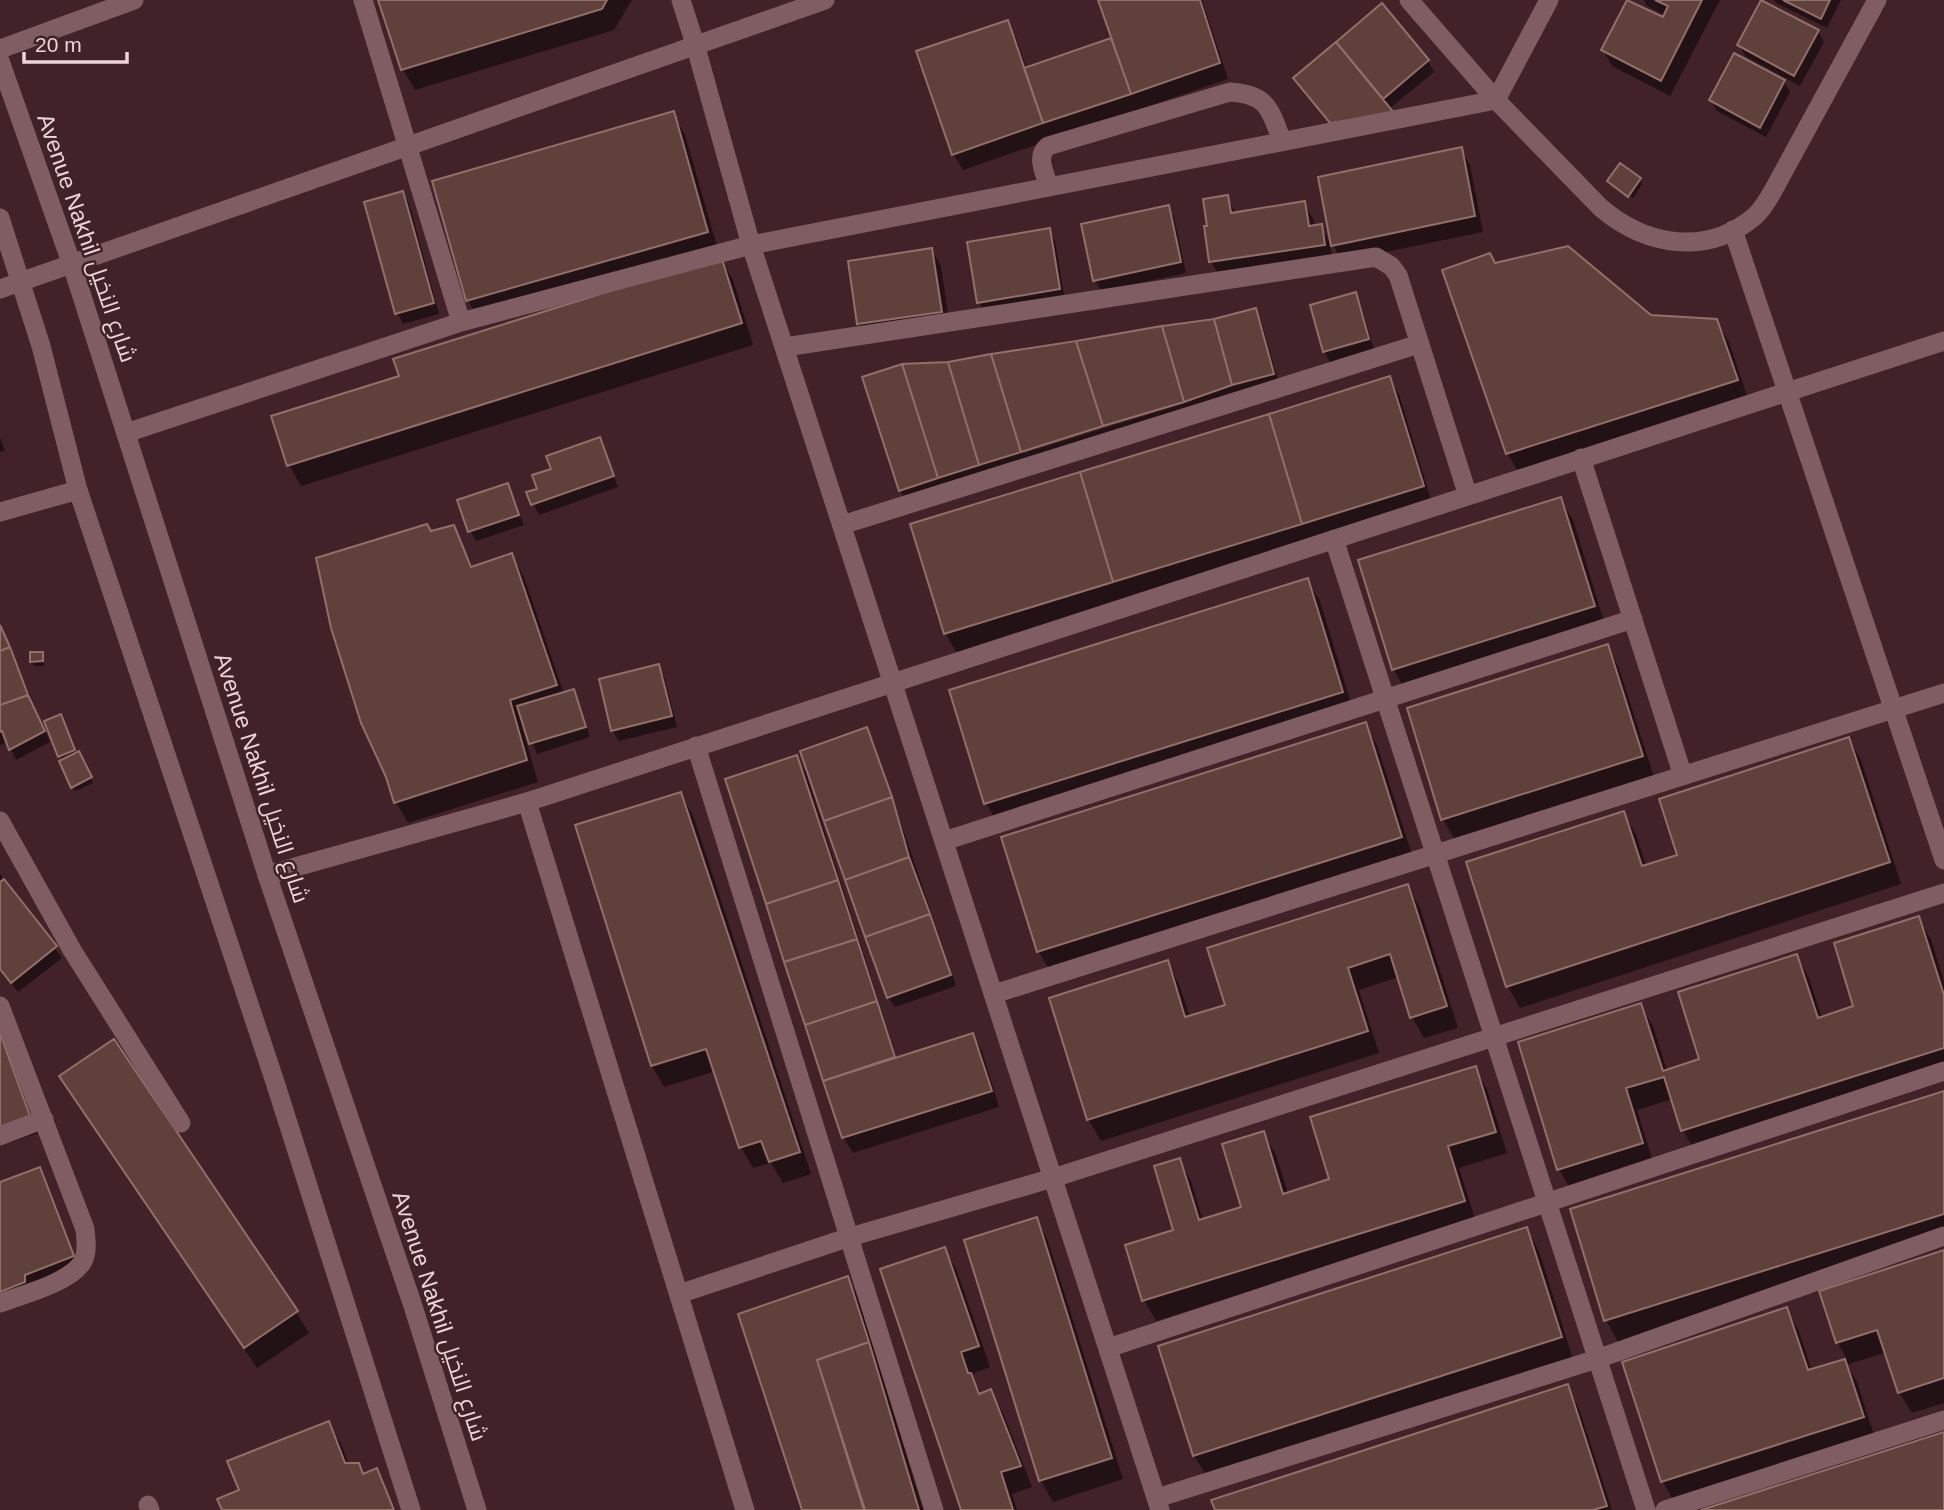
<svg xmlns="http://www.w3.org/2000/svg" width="1944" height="1510" viewBox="0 0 1944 1510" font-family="Arial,Cairo,sans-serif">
  <rect width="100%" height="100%" fill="#402228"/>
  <path fill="#0007" fill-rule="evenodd" d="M380,0H632L614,30L415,90L403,69Z
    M1100,0H1202L1228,79L963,170L953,154L1007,22L1016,38L1027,69L1114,39Z
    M1644,0H1720L1670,96L1612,66L1603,50L1664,19L1666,16L1647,6Z
    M1774,0H1841L1827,28L1776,3Z
    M1381,6L1428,61L1434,72L1389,109L1338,133L1295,78Z
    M1818,31L1824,42L1800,86L1745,56L1739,45Z
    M1784,82L1790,92L1766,137L1717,111L1711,100Z
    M673,113L685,135L719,253L480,322L468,300Z
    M1461,149L1470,165L1483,232L1342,261L1333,245Z
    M1639,180L1642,184L1633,198L1610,181Z
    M403,193L409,203L439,314L403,324L397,313Z
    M1227,197L1236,214L1304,203L1314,220L1315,227L1321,226L1330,243L1333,261L1220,277L1211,261L1209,227Z
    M1168,207L1174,217L1186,273L1101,291L1095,280Z
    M1049,230L1055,241L1065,300L985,313L979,302Z
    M932,250L941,266L950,328L868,340L859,324Z
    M720,258L733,280L753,345L301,486L289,465L401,377Z
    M1444,272L1651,317L1716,320L1729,342L1749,402L1520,475L1508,454Z
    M1355,294L1361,305L1374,350L1330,362L1324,351Z
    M1255,310L1261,320L1279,384L906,501L900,490L948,364L1215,321ZM1191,397L1192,401L1024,453V449Z
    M1389,378L1399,394L1432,503L958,655L945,633Z
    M0,437L5,451L0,452Z
    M599,439L618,487L539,515L529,494L540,490L553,470Z
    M507,485L524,525L476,541L470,531Z
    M1560,499L1573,520L1606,628L1406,691L1394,670L1360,561Z
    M453,527L474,568L511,555L524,577L564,694L573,691L579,702L590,737L537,754L526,726L522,727L538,782L408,823L396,802L431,533Z
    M1307,580L1320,601L1354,713L998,825L986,803Z
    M0,627L50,742L16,760L8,742L0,745Z
    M1607,646L1619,668L1654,777L1455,840L1443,819Z
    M42,653L44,666H34L31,661Z
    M658,666L664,676L677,727L619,741L613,731L601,681Z
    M63,721L77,755L81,758L93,783L75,791L46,722Z
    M1365,724L1377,745L1413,858L1051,972L1038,951Z
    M866,729L873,740L956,986L895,1007L888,997Z
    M1849,739L1861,760L1901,884L1520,1008L1508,987L1468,863L1623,813L1636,834L1646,866L1679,856Z
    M796,757L806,773L897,1059L973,1035L982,1051L999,1107L853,1153L843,1137L727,780Z
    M680,794L693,815L811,1174L783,1183L771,1163L753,1168L741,1147L716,1071L664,1087L652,1066Z
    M0,874L62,958L18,992L0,969Z
    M1408,886L1420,908L1458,1028L1424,1038L1412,1017L1399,977L1359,990L1379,1053L1101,1141L1088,1119L1167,962L1179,984L1190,1017L1227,1006Z
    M1918,918L1931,939L1944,982V1073L1695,1152L1683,1130L1673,1099L1637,1110L1654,1165L1571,1190L1559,1169L1640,1005L1653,1026L1667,1071L1701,1061L1797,956L1809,978L1822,1018L1855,1007Z
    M0,1033L6,1043L38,1133L0,1146Z
    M1475,1068L1487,1089L1507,1153L1459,1168L1476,1222L1156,1321L1144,1300L1176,1231L1179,1160L1191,1181L1203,1221L1243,1208L1263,1133L1276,1155L1288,1194L1331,1181Z
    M1944,1093V1239L1618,1342L1606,1320Z
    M74,1097L296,1312L309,1333L257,1368Z
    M39,1169L48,1186L81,1273L0,1311V1184Z
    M1036,1219L1048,1241L1123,1479L1053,1502L1041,1481L966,1241Z
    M1527,1229L1539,1251L1573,1359L1207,1477L1194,1455Z
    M945,1249L957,1271L990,1367L972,1374L974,1382L982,1394L991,1391L1003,1413L1032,1487L1012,1494L1017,1510H963Z
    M1944,1252V1403L1912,1413L1899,1392L1886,1352L1847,1365L1857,1382L1875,1438L1675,1503L1663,1482L1625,1363L1787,1310L1799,1331L1812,1371L1847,1360L1838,1343L1822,1292Z
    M847,1278L859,1299L923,1510H804L741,1315Z
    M1567,1386L1579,1408L1612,1510H1216Z
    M328,1423L341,1444L349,1465L363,1475L376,1470L396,1510H224L241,1491Z"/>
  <path fill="#60403b" stroke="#936f69" stroke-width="2" d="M378,0H607L602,9L401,70Z
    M1098,0H1200L1220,63L1131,94Z
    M1627,0L1663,17L1668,6L1655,0H1702L1661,81L1601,50Z
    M1761,0L1819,30L1794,76L1737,45Z
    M1783,0H1830L1821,19Z
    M1382,3L1429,60L1383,99L1336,42Z
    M1008,20L1043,123L952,155L916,51Z
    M1111,38L1131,94L1043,123L1024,68Z
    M1336,42L1395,114L1330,123L1293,78Z
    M1734,53L1785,80L1760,128L1709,100Z
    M674,111L708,232L466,301L432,181Z
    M1462,147L1475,216L1331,246L1318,177Z
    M1620,163L1641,178L1628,197L1607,181Z
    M403,191L434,303L395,314L364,202Z
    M1228,195L1231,213L1305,201L1309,226L1322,224L1325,245L1209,262L1204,226H1207L1203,199Z
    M1169,205L1181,262L1093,281L1081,224Z
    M1050,228L1060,289L977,303L967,242Z
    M1568,246L1651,315L1717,319L1738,380L1506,454L1442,270L1490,253L1495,263Z
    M932,248L942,312L857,324L848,261Z
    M721,256L742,323L287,466L271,416L399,376L393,359Z
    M1356,292L1369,339L1323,352L1310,305Z
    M1256,308L1274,374L1232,385L1214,319Z
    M1214,319L1232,385L1184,402L1162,326Z
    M1162,326L1184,402L1103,426L1076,341Z
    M1076,341L1103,426L1021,452L991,354Z
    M991,354L1021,452L979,465L948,362Z
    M948,362L979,465L938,478L902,364Z
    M902,364L938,478L899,491L862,377Z
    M1390,376L1424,486L1302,524L1269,414Z
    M1269,414L1302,524L1113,582L1080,472Z
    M600,437L614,476L531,505L526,492L537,489L532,475L551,469L546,456Z
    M1080,472L1113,582L944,634L910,524Z
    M508,483L519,515L468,532L457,500Z
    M1561,497L1595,606L1392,670L1358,560Z
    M427,524L431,531L454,525L471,567L512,553L557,685L510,700L527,760L394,803L386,777L361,723L331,628L316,558Z
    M1308,578L1343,692L984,804L949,690Z
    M0,625L10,647L0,651Z
    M1608,644L1643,756L1441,820L1407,708Z
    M10,647L28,695L0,705V651Z
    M30,652H43V661L30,662Z
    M659,664L672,716L611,731L599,679Z
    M574,689L586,727L529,744L517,706Z
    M28,695L45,731L9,750L2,731L0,732V705Z
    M61,714L75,750L58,757L44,721Z
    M1366,722L1402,837L1037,952L1001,837Z
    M867,727L892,797L824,821L800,751Z
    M1849,737L1890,862L1506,987L1466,862L1624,811L1642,866L1677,855L1659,799Z
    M79,751L92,777L71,788L59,761Z
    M797,755L838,880L766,904L725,779Z
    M681,792L800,1152L769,1162L761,1141L739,1148L706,1049L651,1066L575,825Z
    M892,797L909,857L845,880L824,821Z
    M909,857L930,914L865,937L845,880Z
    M4,879L57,946L11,983L0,969V882Z
    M838,880L857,939L784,962L766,904Z
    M1408,884L1447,1006L1410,1018L1390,954L1348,968L1368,1031L1087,1120L1049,998L1168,960L1185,1017L1225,1005L1207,948Z
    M930,914L951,975L887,998L865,937Z
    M1919,916L1944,995V1048L1681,1131L1664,1077L1626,1088L1643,1143L1557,1170L1518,1042L1641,1003L1663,1071L1699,1059L1678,992L1797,954L1818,1018L1853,1006L1834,943Z
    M857,939L877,1001L805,1025L784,962Z
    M877,1001L895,1057L823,1081L805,1025Z
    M0,1033L30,1116L0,1127Z
    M973,1033L992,1091L842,1138L823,1081Z
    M114,1039L298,1311L244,1348L59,1076Z
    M1476,1066L1496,1132L1448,1146L1465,1201L1142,1301L1125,1245L1173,1230L1154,1166L1180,1158L1199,1220L1241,1207L1222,1144L1264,1131L1283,1194L1329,1179L1310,1117Z
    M1944,1091V1214L1604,1321L1570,1209Z
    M40,1167L74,1256L25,1275V1282L0,1292V1182Z
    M1037,1217L1112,1458L1039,1481L964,1240Z
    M1527,1227L1562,1337L1193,1456L1158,1346Z
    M945,1247L979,1346L961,1352L968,1373H971L979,1394L991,1389L1021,1466L1001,1472L1013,1510H961L880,1269Z
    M1944,1250V1378L1898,1393L1877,1330L1836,1343L1819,1291Z
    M848,1276L869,1342L817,1360L864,1510H802L738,1314Z
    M1787,1307L1808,1370L1845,1359L1864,1417L1661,1482L1622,1362Z
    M869,1342L919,1510H865L817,1360Z
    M1568,1384L1607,1506L1593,1510H1215L1211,1500Z
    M329,1421L345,1463H359L363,1474L377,1468L394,1510H222L217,1499L239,1490L227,1461Z
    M1944,1432V1510H1701Z"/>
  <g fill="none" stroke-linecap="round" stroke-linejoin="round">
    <path stroke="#805d63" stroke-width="19" d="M363,0L461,322
      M681,0L695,44L751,245L1160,1510
      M1409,0L1496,100L1601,208C1646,246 1707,257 1755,216C1763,209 1769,198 1774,189L1877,0
      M0,49L134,0
      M1049,187C1045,173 1035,156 1048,146L1230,92C1268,94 1270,110 1282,141
      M1733,230L1944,860
      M0,289L825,0
      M785,347L1376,257L1391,266L1398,275L1468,496
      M126,433L461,322L751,245L1496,100L1549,0
      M1581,458L1683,776
      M0,512L78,490
      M842,525L1419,344
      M1334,539L1646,1510
      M696,746L934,1510
      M527,802L745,1510
      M0,821L72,950L181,1123
      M944,841L1633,619
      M267,875L527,802L1944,341
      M994,994L1944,693
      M0,1006L85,1229C86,1239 88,1252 83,1261C72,1282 22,1295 0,1303
      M0,1136L44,1119
      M679,1294L850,1237L1053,1178L1944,893
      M1108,1348L1944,1071
      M1157,1498L1597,1359L1944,1236
      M148,1505L150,1510
      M1665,1510L1944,1420"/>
    <path stroke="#805d63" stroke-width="19" d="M0,61L72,265L267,875L412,1303L477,1510
      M0,218L41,346L78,490L275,1082L411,1510"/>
  </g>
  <g text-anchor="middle" stroke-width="5" stroke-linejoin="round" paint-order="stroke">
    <g font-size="23" fill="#ead5d8" stroke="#402228">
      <text transform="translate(87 238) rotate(71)" y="8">Avenue Nakhil شارع النخيل</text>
      <text transform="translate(262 778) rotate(72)" y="8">Avenue Nakhil شارع النخيل</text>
      <text transform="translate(440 1316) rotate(72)" y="8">Avenue Nakhil شارع النخيل</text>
    </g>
  </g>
  <path d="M24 52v10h103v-10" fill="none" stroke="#ead5d8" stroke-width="3.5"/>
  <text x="35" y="52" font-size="21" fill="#ead5d8" stroke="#402228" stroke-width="5" paint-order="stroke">20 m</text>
</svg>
